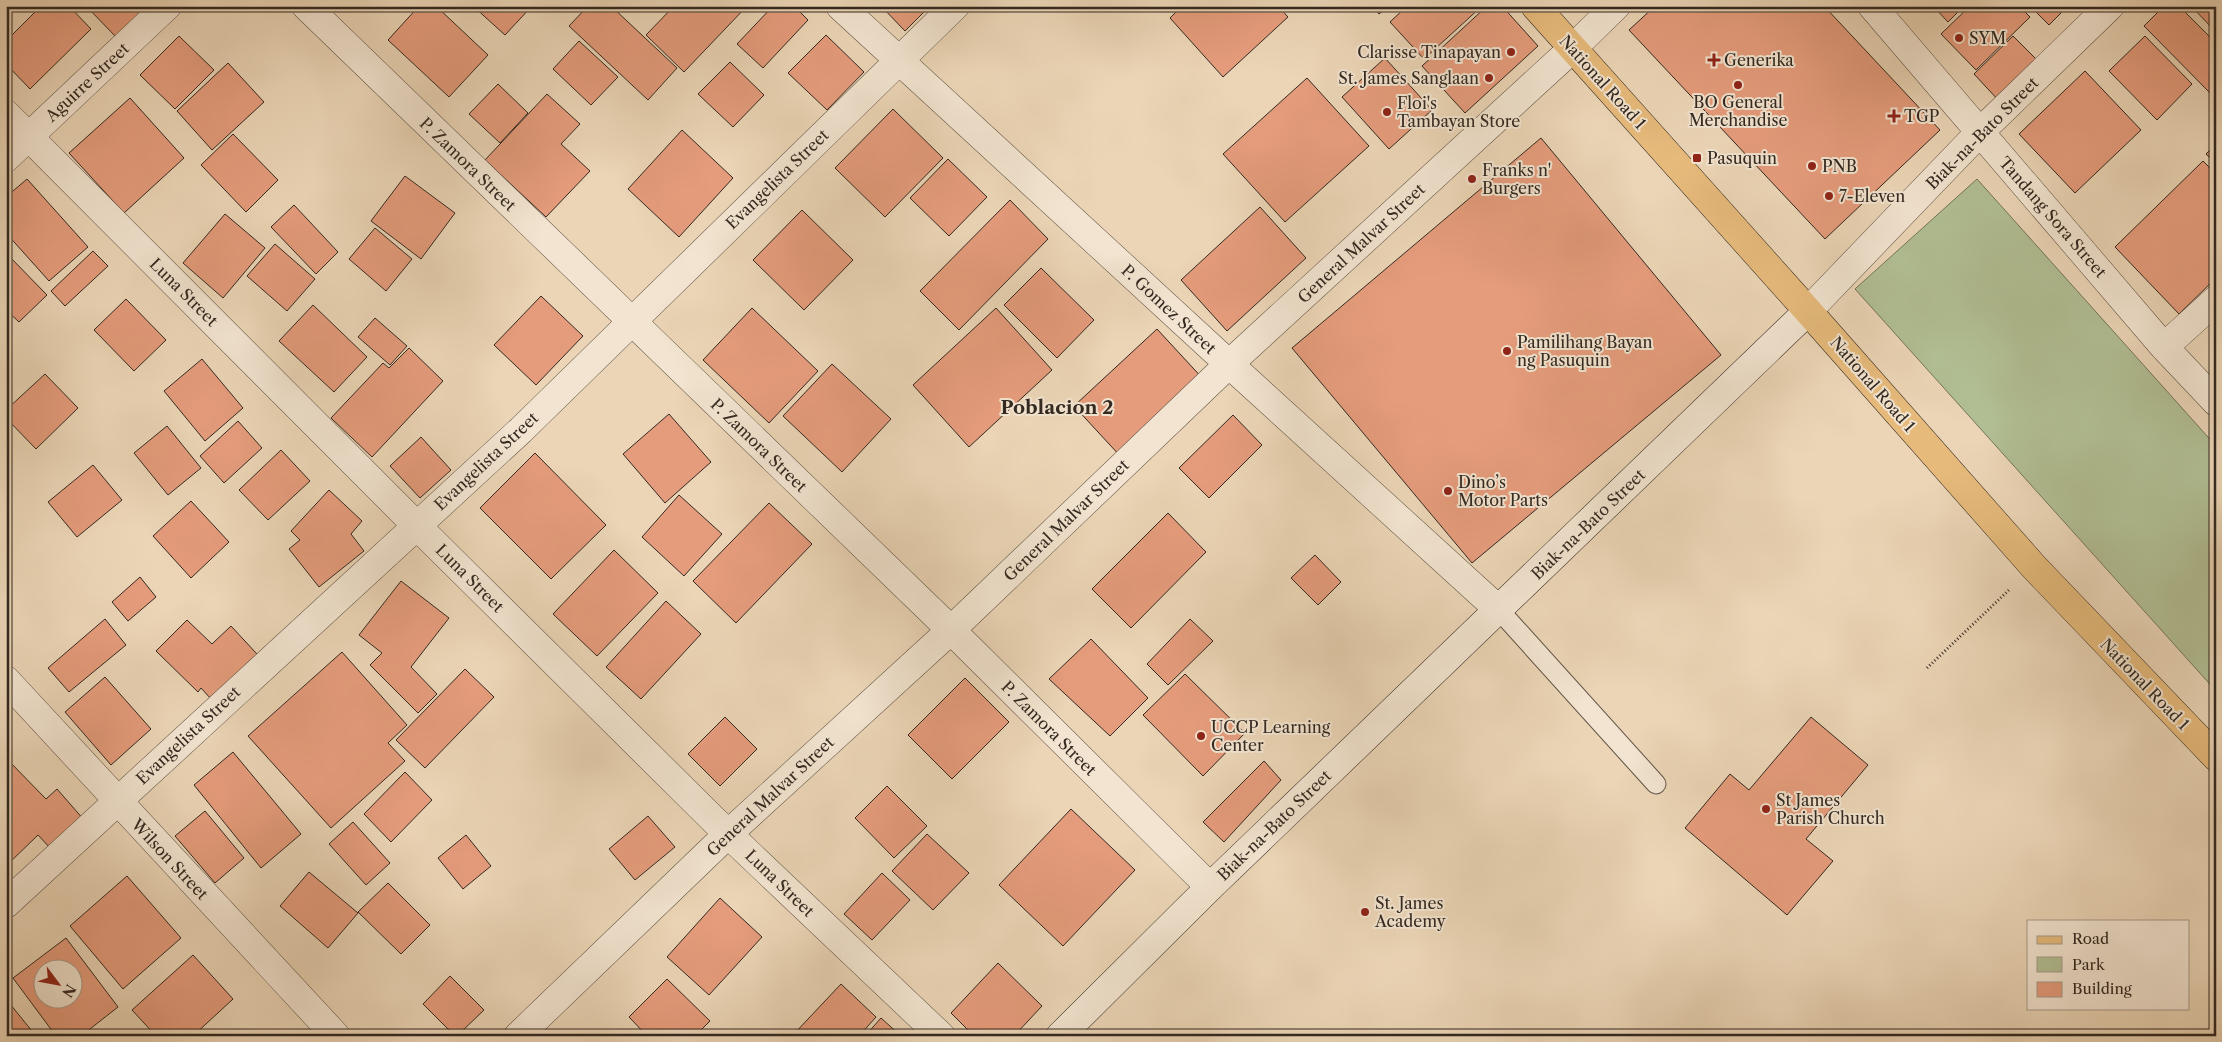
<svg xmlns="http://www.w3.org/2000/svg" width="2222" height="1042" viewBox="0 0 2222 1042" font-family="'Libre Caslon Text',serif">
  <rect width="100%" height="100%" fill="#ebd5b6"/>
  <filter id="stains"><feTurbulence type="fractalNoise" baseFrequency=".004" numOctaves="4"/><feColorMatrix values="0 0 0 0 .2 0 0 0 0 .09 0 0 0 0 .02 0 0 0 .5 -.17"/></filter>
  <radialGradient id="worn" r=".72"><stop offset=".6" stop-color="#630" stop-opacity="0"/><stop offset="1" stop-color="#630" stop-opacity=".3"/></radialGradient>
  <path fill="#b1be93" stroke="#72745a" d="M1977,179L2216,446V691L1855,289Z"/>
  <path fill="#e59c7c" stroke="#332921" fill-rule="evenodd" d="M41,6H69L91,29L30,89L6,64V41Z
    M86,6H149L117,38Z
    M419,6H436L488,55L449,97L388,40Z
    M473,6H532L505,35Z
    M588,6H611L677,68L648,100L569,26Z
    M674,6H747L684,72L646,35Z
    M773,6H794L808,20L763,68L737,44Z
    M881,6H930L905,31Z
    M1182,6H1278L1288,17L1223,77L1170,18Z
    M1372,6H1389L1379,14Z
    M1407,6H1482L1424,59L1390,22Z
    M1487,6H1502L1538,46L1465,113L1422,66Z
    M1655,6H1824L1940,130L1825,239L1629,30Z
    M1933,6H1964L1948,22Z
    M1970,6H2019L2030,17L1976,70L1941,34Z
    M2030,6H2068L2049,25Z
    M2164,6H2179L2216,43V92L2212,95L2144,26Z
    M2191,6H2216V32Z
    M826,35L864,72L827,110L788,73Z
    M179,36L214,70L175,109L140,75Z
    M2013,36L2040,63L2000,102L1974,74Z
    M2145,36L2192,84L2157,120L2109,71Z
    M579,41L618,77L591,105L553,69Z
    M1385,58L1432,110L1389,149L1342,97Z
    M730,62L764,95L733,127L698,94Z
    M228,63L264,102L212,150L177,111Z
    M2085,71L2141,130L2075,193L2019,134Z
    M1307,78L1369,146L1285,222L1223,154Z
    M498,84L528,113L500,143L469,114Z
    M547,94L580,124L561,144L590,171L546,217L485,160Z
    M130,98L184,158L124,213L69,153Z
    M893,109L943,158L885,217L835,168Z
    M682,130L733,178L679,237L628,189Z
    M233,134L278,180L246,212L201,165Z
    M1541,138L1721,355L1472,563L1292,348Z
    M2216,144V164L2206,154Z
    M948,159L987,197L949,236L910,198Z
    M2203,161L2216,174V278L2179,314L2115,247Z
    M405,176L455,213L421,259L371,221Z
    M27,179L88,247L49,281L6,233V197Z
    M1010,200L1048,239L959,330L920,291Z
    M294,205L338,252L316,274L271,227Z
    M1260,207L1306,258L1227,331L1181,280Z
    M802,210L853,260L804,310L753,260Z
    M225,214L265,248L223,298L183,263Z
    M375,228L412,259L386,291L349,259Z
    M275,244L315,279L287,311L247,276Z
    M93,251L108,266L65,306L51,291Z
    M6,253L47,295L19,322L6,310Z
    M1041,268L1094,320L1057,358L1004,305Z
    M541,296L583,336L536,385L494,345Z
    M126,299L166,340L134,371L94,330Z
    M313,305L367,357L334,392L279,341Z
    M752,308L818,371L769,423L703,360Z
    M996,308L1052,370L969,447L913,385Z
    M375,318L407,346L390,365L358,337Z
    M1157,329L1205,381L1122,458L1074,406Z
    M409,348L443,381L372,457L331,418L383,363L389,368Z
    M202,359L243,408L205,441L164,391Z
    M832,364L891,419L842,472L783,416Z
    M45,374L78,408L36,449L6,418V410Z
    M669,414L711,462L665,503L623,454Z
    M1233,415L1262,445L1209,498L1179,468Z
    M238,421L262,448L224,483L200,456Z
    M167,426L201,468L168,495L134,453Z
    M421,437L451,470L420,498L390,466Z
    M281,450L310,481L268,520L239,490Z
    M535,453L606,525L551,579L480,508Z
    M93,465L122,500L77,537L48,502Z
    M329,490L362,521L351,534L364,551L319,587L289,549L300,540L291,531Z
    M679,495L722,534L684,576L642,537Z
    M191,501L229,542L191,578L153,536Z
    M769,503L812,544L736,623L693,581Z
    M1168,513L1206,552L1131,628L1092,589Z
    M614,550L658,593L597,656L553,614Z
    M1315,555L1341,582L1318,605L1291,578Z
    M140,577L156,597L128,621L112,602Z
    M401,581L449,618L411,667L437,694L418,713L370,665L382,653L359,635Z
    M666,601L701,634L641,699L606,667Z
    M105,619L126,645L69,692L48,668Z
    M1190,619L1213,641L1168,685L1147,664Z
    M187,620L212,644L231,626L257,654L211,699L201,688L198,692L156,651Z
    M1091,639L1148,698L1110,736L1049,679Z
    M342,652L407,725L388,743L405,761L331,828L248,736Z
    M465,669L494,697L425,768L396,740Z
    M1185,674L1245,733L1203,776L1143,715Z
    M105,677L151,729L111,765L65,712Z
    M965,678L1009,722L952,779L908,735Z
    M725,717L757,749L720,786L688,754Z
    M1811,717L1868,765L1806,839L1833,861L1787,915L1685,828L1730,774L1749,790Z
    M233,752L301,834L261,868L194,785Z
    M6,758L46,799L57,789L85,821L51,849L38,835L6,866Z
    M1264,761L1281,780L1224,842L1203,822Z
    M405,772L432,800L391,842L364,814Z
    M887,786L927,826L894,858L855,818Z
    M1071,809L1135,870L1063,946L999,885Z
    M205,811L244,858L215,883L175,836Z
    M648,816L675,847L635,880L609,849Z
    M353,822L390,863L366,885L329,844Z
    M927,834L969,873L933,910L892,871Z
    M466,835L491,866L463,889L438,858Z
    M309,872L358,913L328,948L280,906Z
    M882,873L910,900L872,940L844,914Z
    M127,876L181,938L123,989L70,926Z
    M388,883L430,925L401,954L358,912Z
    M720,898L762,937L709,995L667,957Z
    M66,938L118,1007L81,1036H56L13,978ZM42,970H72V1000H42Z
    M193,955L233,999L193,1036H156L132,1010Z
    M998,963L1042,1006L1014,1036H974L951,1013Z
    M450,976L484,1010L457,1036H455L423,1004Z
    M667,979L710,1021L695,1036H647L629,1017Z
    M841,984L876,1017L859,1036H792Z
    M6,999L36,1036H6Z
    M881,1018L901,1036H865Z"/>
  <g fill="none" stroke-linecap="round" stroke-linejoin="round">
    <g stroke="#615446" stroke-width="21">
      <path id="service" d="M1499,610L1656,784"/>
    </g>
    <g stroke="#615446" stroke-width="29">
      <path id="minor" d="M306,6L951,630L1210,887
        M840,6L1229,364L1499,610
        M1872,6L2164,347L2216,402
        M6,114L417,526L728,834L941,1036
        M6,158L167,6
        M1808,311L1980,132L2110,6
        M2164,347L2216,300
        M6,680L336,1036
        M6,904L521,430L955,6
        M518,1036L728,834L951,630L1229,364L1572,49L1616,6"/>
    </g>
    <g stroke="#332921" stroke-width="29">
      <path id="secondary" d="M1060,1036L1210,887L1808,311"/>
    </g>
    <g stroke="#332921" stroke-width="29">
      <path id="primary" d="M1535,6L1808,311L2034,567L2216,757"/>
    </g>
    <path stroke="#332921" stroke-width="3" stroke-dasharray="1 2.5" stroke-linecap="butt" d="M1927,668L2010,589"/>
    <use href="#service" stroke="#f2e4d0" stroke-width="19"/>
    <use href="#minor" stroke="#f2e4d0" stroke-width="28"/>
    <use href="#secondary" stroke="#f2e4d0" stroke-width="28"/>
    <use href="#primary" stroke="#e6ba7b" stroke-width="28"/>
  </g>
  <g fill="#8f2418" stroke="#f2e4d0" stroke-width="2">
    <circle cx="1959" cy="38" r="5"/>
    <circle cx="1511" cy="52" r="5"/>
    <path d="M1711.5 52.5h5v5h5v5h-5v5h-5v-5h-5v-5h5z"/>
    <circle cx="1489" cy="78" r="5"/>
    <circle cx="1738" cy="85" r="5"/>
    <circle cx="1387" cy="112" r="5"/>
    <path d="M1891.5 108.5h5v5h5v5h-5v5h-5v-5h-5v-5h5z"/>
    <rect x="1692" y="153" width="10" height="10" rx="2.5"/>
    <circle cx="1812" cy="166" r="5"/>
    <circle cx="1472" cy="179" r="5"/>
    <circle cx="1829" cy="196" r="5"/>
    <circle cx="1507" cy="351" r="5"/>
    <circle cx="1448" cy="491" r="5"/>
    <circle cx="1201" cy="736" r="5"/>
    <circle cx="1766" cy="809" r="5"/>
    <circle cx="1365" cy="912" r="5"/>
  </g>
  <g text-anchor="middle" stroke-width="4" stroke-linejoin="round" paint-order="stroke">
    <g font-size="16" fill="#332921" stroke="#f2e4d0" text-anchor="start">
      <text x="1969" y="44">SYM</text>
      <text x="1501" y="58" text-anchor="end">Clarisse Tinapayan</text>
      <text x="1724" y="66">Generika</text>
      <text x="1479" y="84" text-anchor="end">St. James Sanglaan</text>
      <text x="1738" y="108" text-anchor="middle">BO General<tspan x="1738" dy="18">Merchandise</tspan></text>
      <text x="1397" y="109">Floi's<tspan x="1397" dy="18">Tambayan Store</tspan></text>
      <text x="1904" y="122">TGP</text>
      <text x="1707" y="164">Pasuquin</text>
      <text x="1822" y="172">PNB</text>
      <text x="1482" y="176">Franks n'<tspan x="1482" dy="18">Burgers</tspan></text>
      <text x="1839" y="202">7-Eleven</text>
      <text x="1517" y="348">Pamilihang Bayan<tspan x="1517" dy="18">ng Pasuquin</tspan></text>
      <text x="1458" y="488">Dino’s<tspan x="1458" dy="18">Motor Parts</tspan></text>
      <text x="1211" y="733">UCCP Learning<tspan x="1211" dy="18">Center</tspan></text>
      <text x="1776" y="806">St James<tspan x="1776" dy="18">Parish Church</tspan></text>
      <text x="1375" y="909">St. James<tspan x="1375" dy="18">Academy</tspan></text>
    </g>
    <g font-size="16" fill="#332921" stroke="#f2e4d0">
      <text transform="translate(87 82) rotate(-43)" y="6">Aguirre Street</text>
      <text transform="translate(1603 82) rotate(48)" y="6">National Road 1</text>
      <text transform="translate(1982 133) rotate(-45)" y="6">Biak-na-Bato Street</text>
      <text transform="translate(468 164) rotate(44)" y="6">P. Zamora Street</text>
      <text transform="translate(777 179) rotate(-44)" y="6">Evangelista Street</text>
      <text transform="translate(2053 217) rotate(49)" y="6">Tandang Sora Street</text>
      <text transform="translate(1361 243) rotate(-43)" y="6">General Malvar Street</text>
      <text transform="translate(184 292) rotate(45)" y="6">Luna Street</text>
      <text transform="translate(1169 309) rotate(43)" y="6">P. Gomez Street</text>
      <text transform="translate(1873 384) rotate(49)" y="6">National Road 1</text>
      <text transform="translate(759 445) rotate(44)" y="6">P. Zamora Street</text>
      <text transform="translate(486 461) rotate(-43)" y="6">Evangelista Street</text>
      <text transform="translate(1066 520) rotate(-44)" y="6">General Malvar Street</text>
      <text transform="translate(1588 524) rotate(-44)" y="6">Biak-na-Bato Street</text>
      <text transform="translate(470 578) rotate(45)" y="6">Luna Street</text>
      <text transform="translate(2145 684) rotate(46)" y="6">National Road 1</text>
      <text transform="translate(1049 728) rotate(45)" y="6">P. Zamora Street</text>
      <text transform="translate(188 735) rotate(-43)" y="6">Evangelista Street</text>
      <text transform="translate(770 796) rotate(-43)" y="6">General Malvar Street</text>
      <text transform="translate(1274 825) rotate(-44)" y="6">Biak-na-Bato Street</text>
      <text transform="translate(170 859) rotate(47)" y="6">Wilson Street</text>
      <text transform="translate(780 883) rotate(44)" y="6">Luna Street</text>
    </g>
    <g font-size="19" font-weight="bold" fill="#332921" stroke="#f2e4d0">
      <text x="1057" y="414">Poblacion 2</text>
    </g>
  </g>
  <rect width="2222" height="1042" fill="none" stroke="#ebd5b6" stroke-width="25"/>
  <rect x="8" y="8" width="2207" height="1027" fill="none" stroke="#332921" stroke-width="2.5"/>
  <rect x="12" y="12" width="2197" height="1017" fill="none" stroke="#332921"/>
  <rect x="2027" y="920" width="162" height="90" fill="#f2e4d0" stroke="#a6998a"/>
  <rect x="2037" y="936" width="25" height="8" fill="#e6ba7b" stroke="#a6998a"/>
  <text x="2072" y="944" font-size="15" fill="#332921">Road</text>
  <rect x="2037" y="957" width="25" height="15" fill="#b1be93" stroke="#a6998a"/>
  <text x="2072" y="970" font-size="15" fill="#332921">Park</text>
  <rect x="2037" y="982" width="25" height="15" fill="#e59c7c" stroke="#a6998a"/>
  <text x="2072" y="994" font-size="15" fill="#332921">Building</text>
  <g transform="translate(58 984) rotate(122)"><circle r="24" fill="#f2e4d0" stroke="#a6998a"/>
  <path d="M0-4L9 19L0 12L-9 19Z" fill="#8f2418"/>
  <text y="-8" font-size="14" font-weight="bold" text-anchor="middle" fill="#332921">N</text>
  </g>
  <rect width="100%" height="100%" filter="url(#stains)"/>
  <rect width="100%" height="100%" fill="url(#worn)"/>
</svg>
